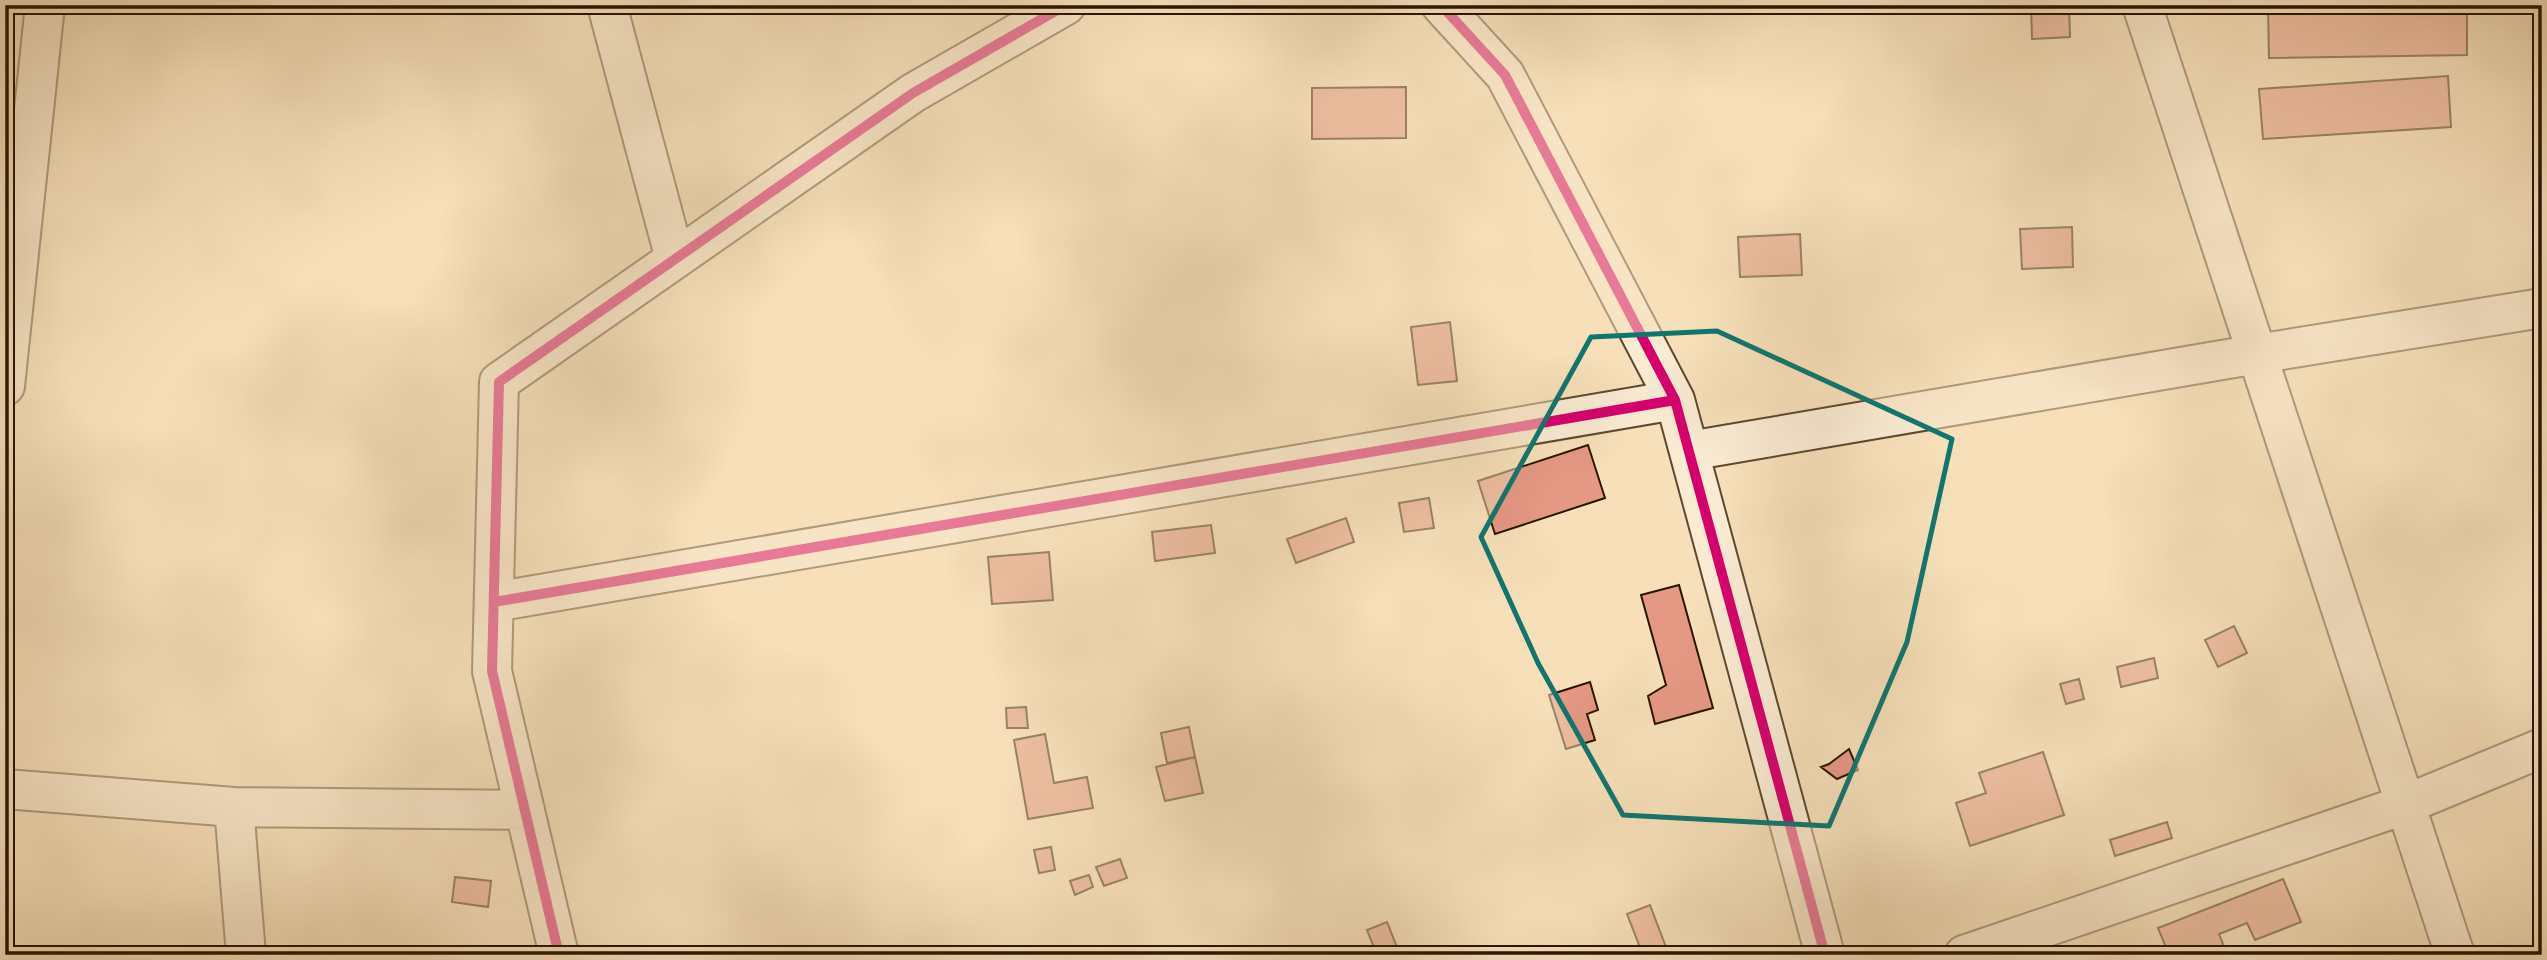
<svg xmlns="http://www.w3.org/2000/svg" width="2547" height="960" viewBox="0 0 2547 960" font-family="'Gentium Book Plus',serif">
  <rect width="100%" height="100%" fill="#f6dfb9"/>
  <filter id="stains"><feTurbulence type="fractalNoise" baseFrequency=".00286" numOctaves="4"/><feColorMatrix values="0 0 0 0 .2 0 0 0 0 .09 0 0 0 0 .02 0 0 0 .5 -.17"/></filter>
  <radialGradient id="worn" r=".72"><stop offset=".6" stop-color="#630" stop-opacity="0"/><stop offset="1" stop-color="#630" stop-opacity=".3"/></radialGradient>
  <path fill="#e59884" stroke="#291502" stroke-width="2" d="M2031,5H2069L2070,37L2032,39Z
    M2467,5V55L2269,58L2268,6Z
    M2448,76L2451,127L2263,139L2259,89Z
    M1406,87V138L1312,139V88Z
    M2072,227L2073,267L2022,269L2020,229Z
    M1800,234L1802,275L1740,277L1738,237Z
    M1450,322L1457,381L1418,385L1411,327Z
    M1588,445L1605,498L1495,534L1478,481Z
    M1429,498L1434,528L1404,532L1399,503Z
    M1346,518L1354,542L1296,563L1287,539Z
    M1211,525L1215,553L1155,561L1152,532Z
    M1049,552L1053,600L992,604L988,557Z
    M1679,585L1713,708L1655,724L1648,696L1666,685L1641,595Z
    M2234,626L2247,653L2218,667L2205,640Z
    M2154,658L2158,678L2121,687L2117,667Z
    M2079,679L2084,699L2066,704L2060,684Z
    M1590,682L1598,710L1587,714L1595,740L1566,749L1549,695Z
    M1026,707L1028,728H1007L1006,708Z
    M1189,727L1195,757L1167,763L1161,733Z
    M1045,734L1054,783L1087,777L1093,808L1028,819L1014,740Z
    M1849,749L1858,770L1837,779L1821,767L1829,764Z
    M2043,752L2064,815L1970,846L1956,803L1986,793L1979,773Z
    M1195,757L1203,793L1165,801L1156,767Z
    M2167,822L2172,838L2115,856L2110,840Z
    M1051,847L1055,870L1039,873L1034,850Z
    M1120,859L1127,878L1104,886L1096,867Z
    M1089,875L1093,887L1075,895L1070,881Z
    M455,877L491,881L488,907L452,902Z
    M2283,879L2301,922L2255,940L2247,923L2219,934L2225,949L2211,955H2169L2158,928Z
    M1650,905L1669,955H1643L1627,914Z
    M1387,922L1400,955H1377L1367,930Z"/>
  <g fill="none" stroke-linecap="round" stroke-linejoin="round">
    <g stroke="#5c4830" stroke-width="42">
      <path id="minor" d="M607,5L675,259
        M1441,5L1505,75L1675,400L1825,955
        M2142,5L2455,955
        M5,386L45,5
        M1689,451L2257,354L2542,308
        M494,602L1675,400
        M5,789L234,807L525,810
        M234,807L246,955
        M559,955L492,671L499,382L913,93L1066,5
        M1964,955L2404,805L2542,748"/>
    </g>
    <use href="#minor" stroke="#f9ead2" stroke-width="38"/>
    <g stroke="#f9ead2" stroke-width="15">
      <path id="cycleway" d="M1441,5L1505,75L1675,400L1825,955
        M494,602L1675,400
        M559,955L492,671L499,382L913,93L1066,5"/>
    </g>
    <use href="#cycleway" stroke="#d6006c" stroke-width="10"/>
  </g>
  <path d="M0 0H2547V960H0ZM1717,331L1952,439L1907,642L1829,826L1623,815L1538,663L1481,537L1591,337Z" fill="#f6dfb9" fill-opacity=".55" fill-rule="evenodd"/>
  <path fill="none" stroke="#0f766e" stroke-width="5" stroke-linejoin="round" d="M1717,331L1952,439L1907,642L1829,826L1623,815L1538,663L1481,537L1591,337Z"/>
  <rect width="2547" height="960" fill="none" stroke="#f6dfb9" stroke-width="28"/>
  <rect x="7" y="7" width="2533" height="946" fill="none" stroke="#291502" stroke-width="3.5"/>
  <rect x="14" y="14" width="2519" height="932" fill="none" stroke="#291502" stroke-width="2"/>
  <rect width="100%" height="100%" filter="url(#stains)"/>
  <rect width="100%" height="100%" fill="url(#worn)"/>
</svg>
